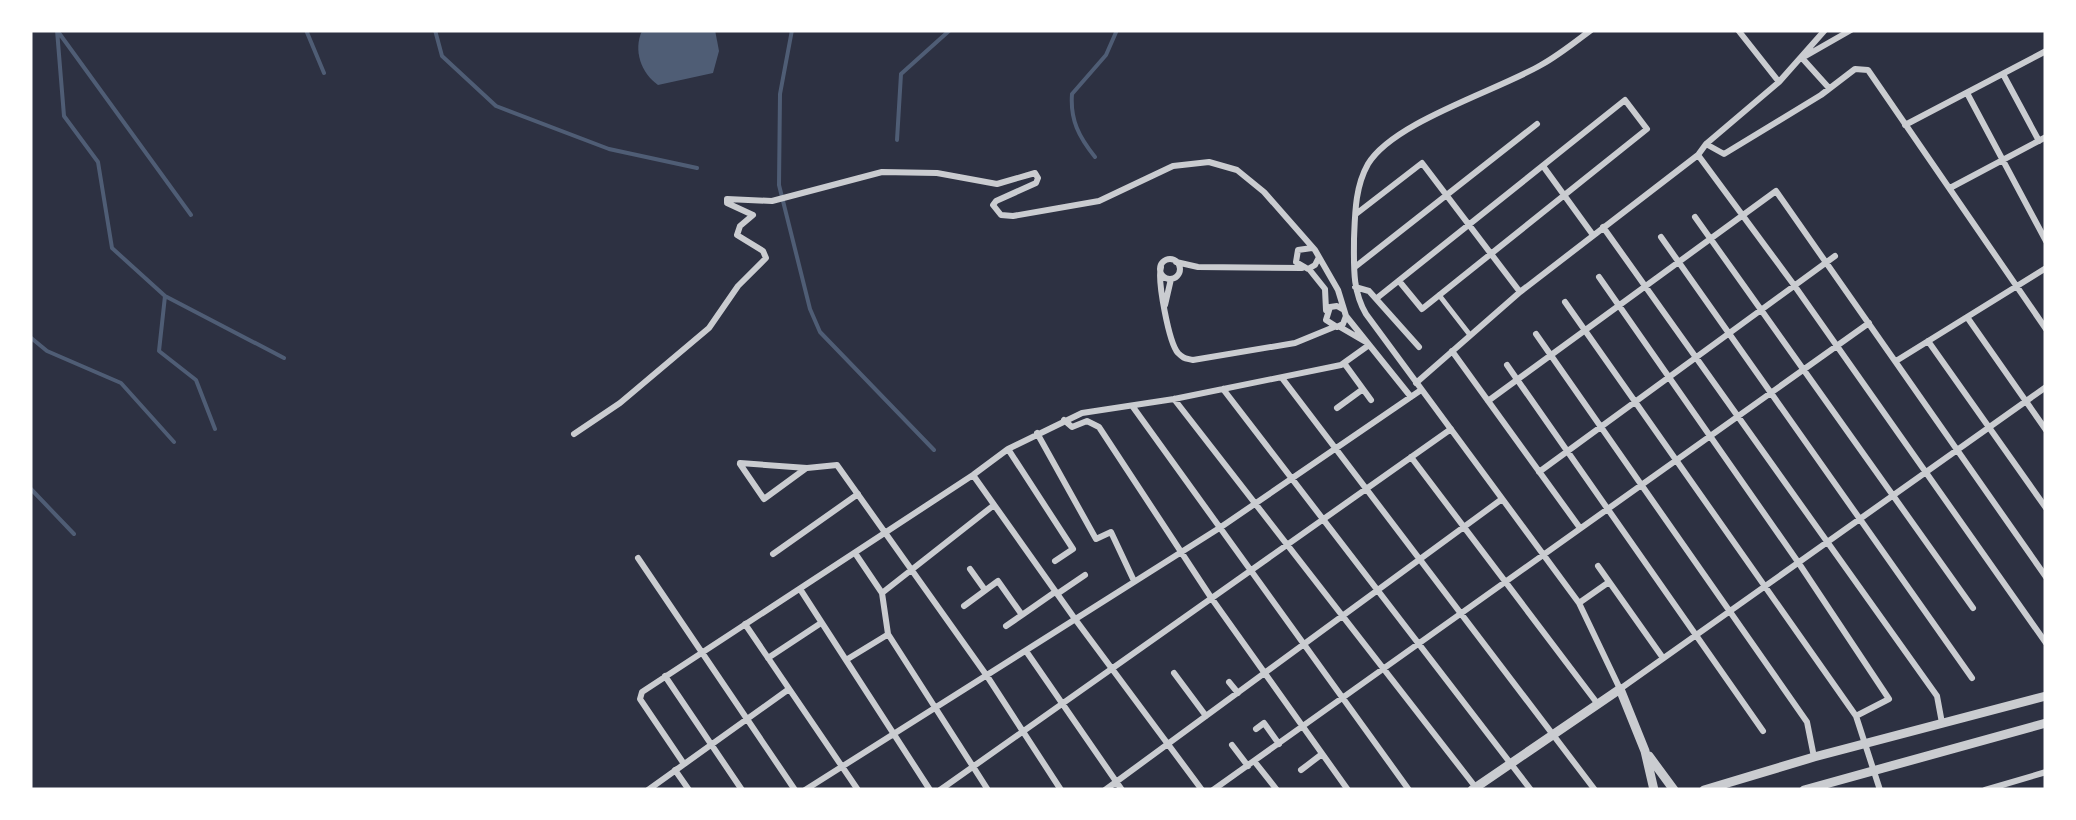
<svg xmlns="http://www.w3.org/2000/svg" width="2076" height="820" viewBox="0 0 2076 820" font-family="'PT Serif',serif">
  <rect width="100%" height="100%" fill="#2d3142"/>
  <path fill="#4f5d75" d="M648,30H715L719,51L713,73L658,85C641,73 633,50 642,31Z"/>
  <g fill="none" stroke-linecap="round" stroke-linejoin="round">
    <path stroke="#4f5d75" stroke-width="4" d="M57,30L64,116L98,162L112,248L165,296L284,358
      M306,30L324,73
      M435,30L442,56L496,106L609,149L697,168
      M792,30L780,94L779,185L810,309L820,332L934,450
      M59,33L191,215
      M897,140L901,74L950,30
      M1095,157C1079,137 1070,120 1072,94L1106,55L1117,30
      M165,296L159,351L196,380L215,429
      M30,337L47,351L121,383L174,442
      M30,488L74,534"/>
    <path stroke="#caccd0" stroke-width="5" d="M1439,295L1470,335"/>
    <path stroke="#caccd0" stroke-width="6" d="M1591,30C1575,42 1559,55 1541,65C1496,91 1393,122 1368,164C1355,187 1355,214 1354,239C1354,266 1352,290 1366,314L1579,603L1620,689L2046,387
      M1738,30L1779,82
      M2003,74L2039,141
      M1829,88L1802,58L1851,30
      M1967,93L2046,241
      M1905,125L2046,51
      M1706,144L1724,154L1821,95L1855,69L1868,70L2046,329
      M1698,155L1794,285L2046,643
      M1543,166L1593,235
      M1950,188L2046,137
      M1356,214L1422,163L1520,292
      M1695,217L1973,608
      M1603,227L1937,696L1942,723
      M1661,237L1972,678
      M1312,248L1298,250L1296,262L1308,269L1315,265L1318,259
      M1160 269a10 10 0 1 1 20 0a10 10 0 1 1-20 0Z
      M1176,262L1198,267L1302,268
      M1161,267C1157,280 1169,343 1178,353C1184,359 1185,358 1193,360L1295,343L1334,327
      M1355,267L1537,124
      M1309,269L1325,289L1326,310
      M1599,277L1798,562L1889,699L1856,716
      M1355,287L1369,291L1419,347
      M1377,298C1459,232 1542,166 1625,100L1647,129L1422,309L1399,281
      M1565,302L1856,716L1880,790
      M1165,305L1171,279
      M1344,310L1337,306L1330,307L1326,320L1337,327L1343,324L1346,316
      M1967,317L2046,430
      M1340,327L1364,341
      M1536,334L1807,722L1814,757
      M1928,341L2046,508
      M1452,351L1580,528
      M1896,361L2046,268
      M1344,363L1371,400
      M1507,365L1763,731
      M1282,378L1595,790
      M1416,383L1520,292L1698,155L1706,144L1779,82L1825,30
      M1223,389L1531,790
      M1174,399L1477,789
      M1488,401L1776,191L2046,577
      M1133,407L1409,790
      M1337,408L1363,389
      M1064,420L1072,427L1087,421L1099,427L1212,599L1348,790
      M1037,433L1096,539L1111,532L1134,581
      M574,434L620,403L709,328L738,286L766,258L763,251L737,235L740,226L753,215L727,203V199L772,201L882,172L937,173L997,184L1035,173L1038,178L1036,183L996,201L993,205L1001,215L1013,216L1099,201L1173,166L1209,162L1237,170L1264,192L1315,250L1338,290L1346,316L1411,397
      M1008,449L1073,549L1055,561
      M1411,457L1597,703
      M740,463L807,468L837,465L987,676L1061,790
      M740,464L764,499L805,469
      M1539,472L1835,256
      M973,475L1075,619L1202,790
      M855,553L882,593L888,634L988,790
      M773,554L858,494
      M638,558L795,790
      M1598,566L1663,658
      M970,569L985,590
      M800,589L930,790
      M882,593L994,505
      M1057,594L1085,575
      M1579,603L1609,582
      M964,606L998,581L1022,615L1055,592
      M745,624L858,790
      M1006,626L1022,615
      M1026,651L1122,790
      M768,658L821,623
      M846,660L887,635
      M1174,673L1206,716
      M665,676L742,790
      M1229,682L1238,693
      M1256,729L1264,723L1279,744
      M1232,745L1248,766
      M1254,761L1277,790
      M684,764L640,699L642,692L973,475L1008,449L1082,413L1174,399L1341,365L1369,345
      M675,770L689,790
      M1301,770L1322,754
      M648,790L789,689
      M805,790L1221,527L1421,390
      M940,790L1451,429
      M1105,790L1502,499
      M1213,790L1869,323
      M1985,790L2046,772"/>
    <path stroke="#caccd0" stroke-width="9" d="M1649,756L1674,790
      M1472,790L1620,689L1645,751L1654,790
      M1704,790L1814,757L2046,696
      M1804,790L2046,723"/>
  </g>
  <rect width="2076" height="820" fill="none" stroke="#ffffff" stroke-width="65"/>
</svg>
